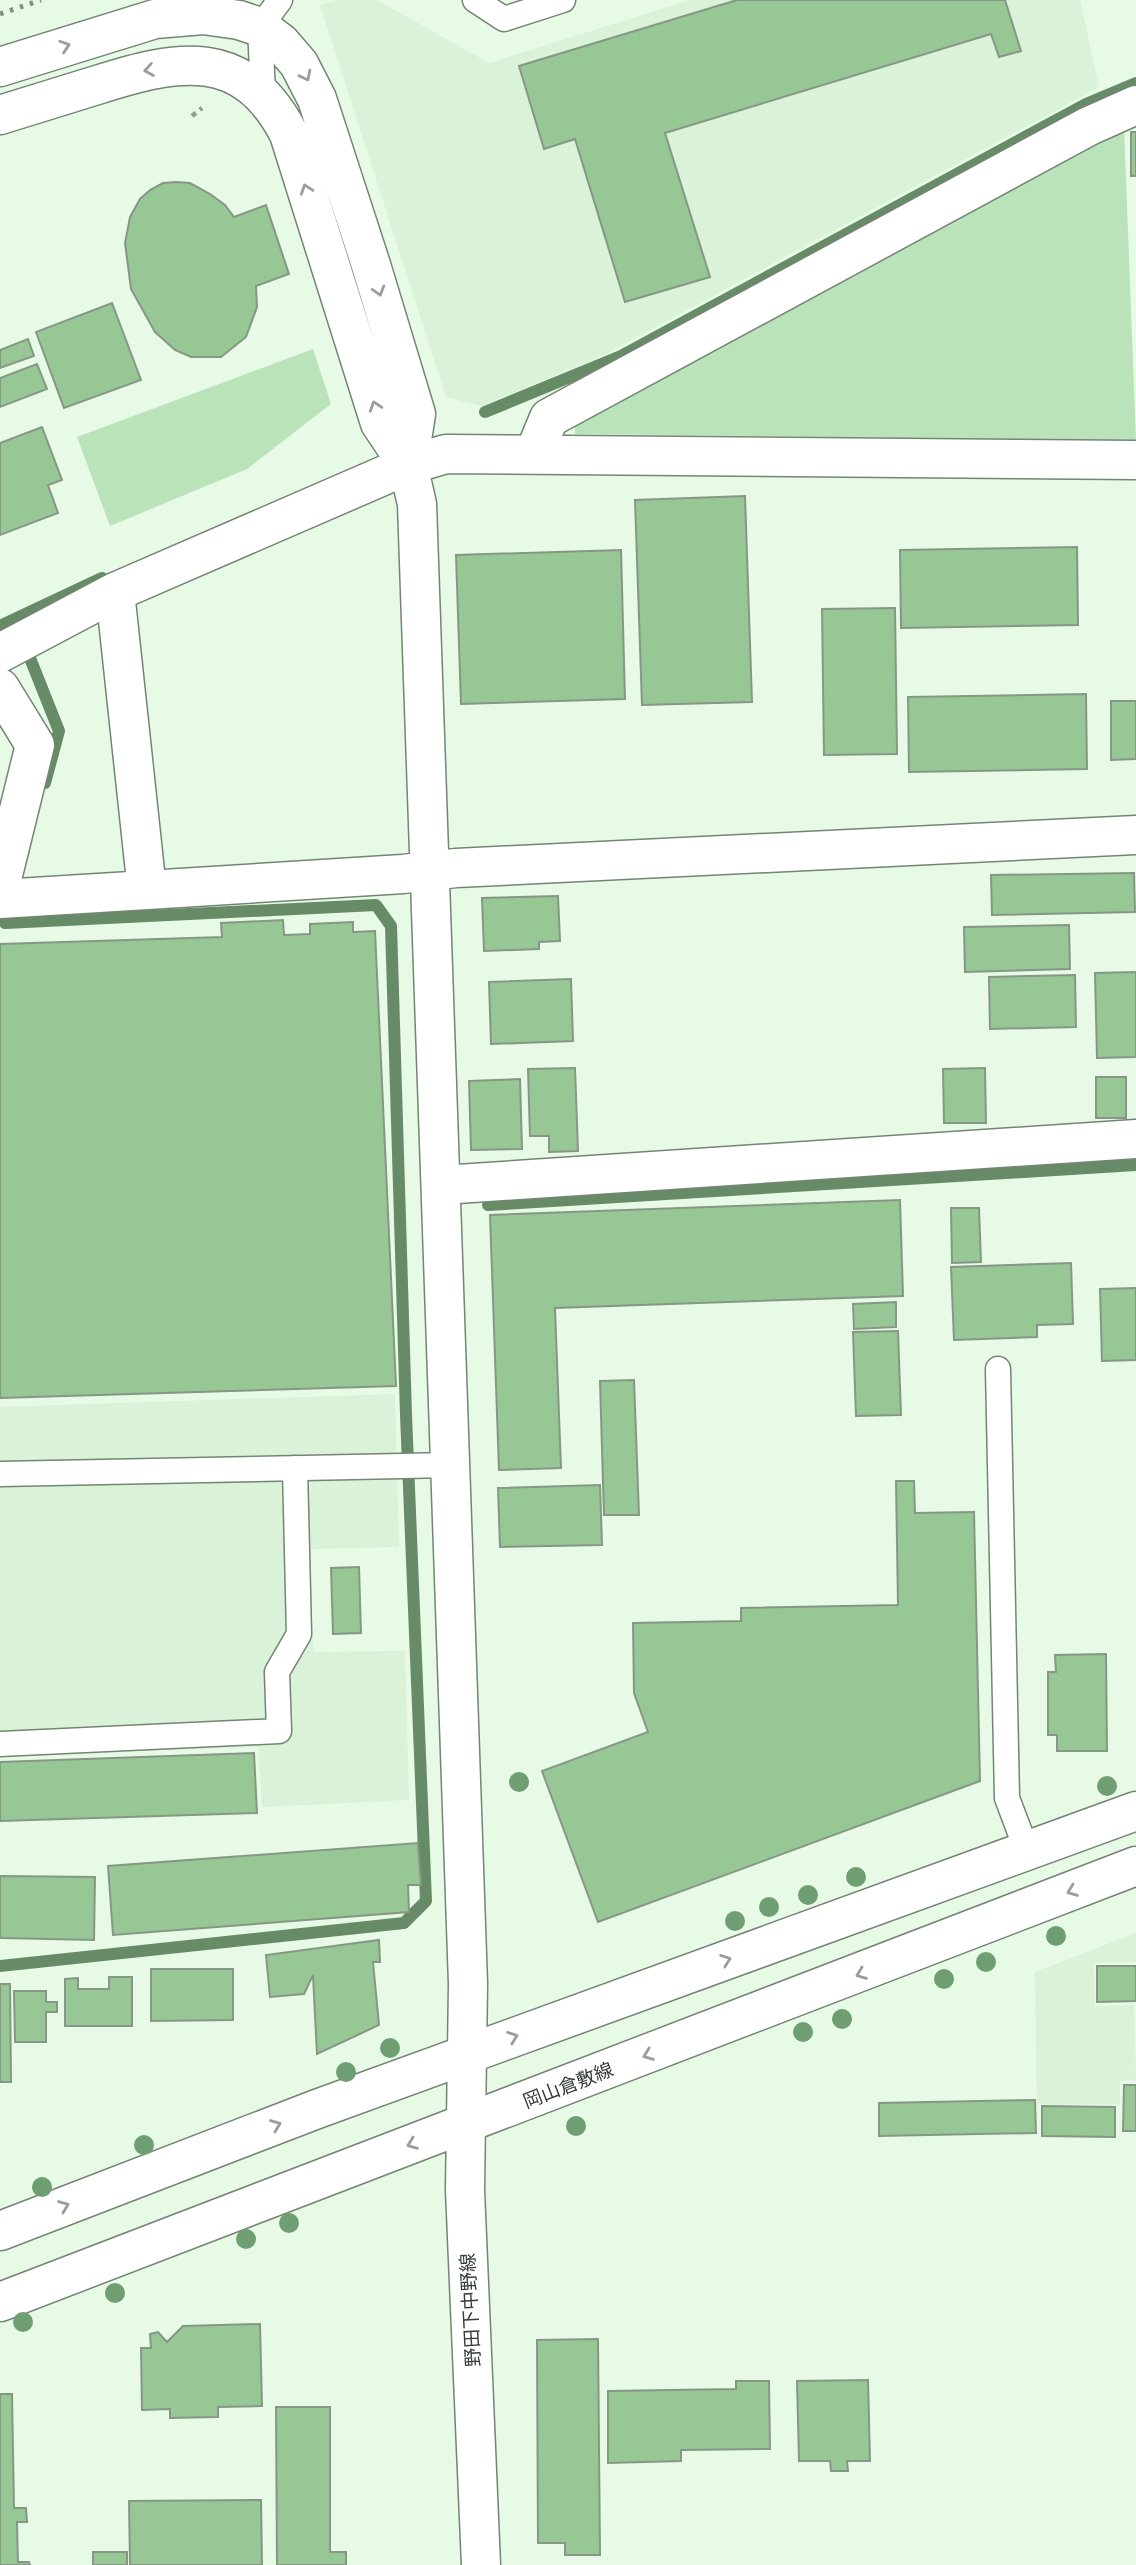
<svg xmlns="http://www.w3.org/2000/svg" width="1136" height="2565" viewBox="0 0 1136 2565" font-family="Figtree,'Noto Sans JP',sans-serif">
  <rect width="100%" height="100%" fill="#e7fae6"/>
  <path fill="#d9f2d8" d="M337,0H377L489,63L690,0H1080L1099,87L606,354L482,406L446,397L320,5Z
    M395,1394L399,1547L310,1549L313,1652L405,1651L409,1800L262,1807L258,1747L0,1755V1407Z
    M1136,1933V1962L1094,1963L1095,2006L1134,2005L1136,2080L1120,2081V2104L1037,2105L1035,1972Z"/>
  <path fill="#bae3b9" d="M1124,127L1136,441L575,434V417Z
    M313,349L331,404L247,469L110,526L77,437Z"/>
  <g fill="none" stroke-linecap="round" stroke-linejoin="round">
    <path stroke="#678b66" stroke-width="12" d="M485,412L621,356L1086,104L1136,83
      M0,626L102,578
      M30,658L59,731L45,783
      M488,1205L1136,1165
      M0,1966L404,1923L426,1901L406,1415L391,926L376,905L5,923"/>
  </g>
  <path fill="#96c795" stroke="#869785" stroke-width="2" d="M737,0H1005L1021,51L999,57L991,34L665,133L710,277L625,302L575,139L544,149L519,66Z
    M1131,132H1136V176H1131Z
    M176,182L190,183L210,194L225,205L234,217L266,205L289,274L256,286L257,307L246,337L221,357H191L175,350L155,332L131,289L125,243L130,217L140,199L150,190L163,183Z
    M112,303L141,380L64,408L36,332Z
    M28,339L34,356L0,368V350Z
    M37,364L47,389L0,407V378Z
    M42,427L62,480L48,485L58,513L0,535V443Z
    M745,496L752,702L642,705L635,500Z
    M1077,547L1078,625L901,628L900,550Z
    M621,550L625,699L461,704L456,555Z
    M895,608L897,754L824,755L822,609Z
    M1086,694L1087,769L909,772L908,697Z
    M1111,701H1136V759L1111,760Z
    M1134,873L1135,912L992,915L991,875Z
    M558,896L560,941L539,942V949L484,951L482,898Z
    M283,920L284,935L310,934V924L353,922V932L375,931L396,1386L0,1398V944L222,937L221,923Z
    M1069,925L1070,969L965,972L964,927Z
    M1136,972V1057L1097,1058L1095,973Z
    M1075,975L1076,1027L990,1029L989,977Z
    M571,979L573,1041L491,1044L489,982Z
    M575,1068L578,1151L549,1152V1136H530L528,1069Z
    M985,1068L986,1123H944L943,1069Z
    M1096,1077H1126V1118H1096Z
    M520,1079L522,1149L471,1150L469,1081Z
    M900,1200L903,1296L555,1308L561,1468L499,1470L490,1215Z
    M951,1208H979L981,1262L952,1263Z
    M1071,1263L1073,1324L1037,1325V1337L954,1340L951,1267Z
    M1136,1288V1360L1102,1361L1100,1289Z
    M896,1302V1327L854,1329L853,1304Z
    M898,1331L901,1415L856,1416L853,1332Z
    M634,1380L639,1515H604L600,1381Z
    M896,1481H914L915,1513L974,1512L980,1781L598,1922L542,1771L648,1732L634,1693L633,1623L741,1621V1608L898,1605Z
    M600,1485L602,1545L500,1547L498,1488Z
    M359,1567L361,1633L333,1634L331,1568Z
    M1106,1654L1107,1751H1057V1735H1048V1672H1056L1055,1655Z
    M254,1753L257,1813L0,1821V1762Z
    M418,1843L421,1885H408L409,1912L113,1935L108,1866Z
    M0,1876L95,1877L94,1940L0,1938Z
    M379,1940L380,1962H373L379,2025L317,2054L313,1975L304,1994L270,1997L266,1955Z
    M1097,1966H1136V2001L1097,2002Z
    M151,1969H233V2020L151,2021Z
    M109,1977H132V2026H65V1979L78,1978V1989H109Z
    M0,1984H10L11,2082H0Z
    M14,1991H46V2002H57V2012H46V2042H15Z
    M1124,2085H1136V2131H1123Z
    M1035,2100L1036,2133L879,2136V2103Z
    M1042,2106L1115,2107V2137L1042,2136Z
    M260,2324L262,2406L218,2407V2417L170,2418V2409L142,2410L141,2348H151L150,2334L158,2332L167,2342L183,2326Z
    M598,2339L600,2555H565V2543H538L537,2340Z
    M868,2380L870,2461H847L848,2471H831L830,2461H799L797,2381Z
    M736,2381H769L770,2449L681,2450V2461L608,2463V2391L736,2389Z
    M0,2394H12L14,2508H26L27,2522H17L18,2562H29L30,2565H0Z
    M276,2407H330V2552H346V2565H277Z
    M261,2500L262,2565H130L129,2501Z
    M93,2552H127V2565H93Z"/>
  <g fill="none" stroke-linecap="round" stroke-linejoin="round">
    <g stroke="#748574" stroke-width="27">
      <path id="service" d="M475,0L504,19L563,0
        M263,93L260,27L280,0
        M998,1369L1007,1798L1027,1851
        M0,1474L451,1465
        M0,1744L279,1731L277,1672L299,1634L295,1468"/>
    </g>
    <g stroke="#748574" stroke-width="41">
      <path id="minor" d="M534,454L549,418L1089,126L1136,105
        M115,592L147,890L403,874L456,868L1136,835
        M0,653L115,592L408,465L446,454L1136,460
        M0,688L35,745L0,887
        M0,899L147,890
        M442,1185L1136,1139"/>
    </g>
    <g stroke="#748574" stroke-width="41">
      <path id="tertiary" d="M0,67L155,19L203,15L239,20L260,27L281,43L299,64L317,99L371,265L416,414L408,465
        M0,115C32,105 65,95 97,85C178,59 244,46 289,134L380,423L408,465L417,504L468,1984L465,2190L481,2565"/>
    </g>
    <g stroke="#748574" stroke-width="41">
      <path id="secondary" d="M0,2231L317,2109L1136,1811
        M0,2302L1136,1866"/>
    </g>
    <path stroke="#909e90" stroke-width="4.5" stroke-dasharray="5 5" stroke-linecap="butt" d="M192,116L202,108"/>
    <use href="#service" stroke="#fff" stroke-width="24"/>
    <use href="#minor" stroke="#fff" stroke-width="38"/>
    <use href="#tertiary" stroke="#fff" stroke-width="38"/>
    <use href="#secondary" stroke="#fff" stroke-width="38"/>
    <path stroke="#828f81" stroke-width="5" stroke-dasharray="3.5 7" stroke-linecap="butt" d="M0,14L41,0"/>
  </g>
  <g fill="#6e9e72">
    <circle cx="519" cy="1782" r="10"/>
    <circle cx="1107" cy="1786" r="10"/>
    <circle cx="856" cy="1877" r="10"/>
    <circle cx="808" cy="1895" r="10"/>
    <circle cx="769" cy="1907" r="10"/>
    <circle cx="735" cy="1921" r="10"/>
    <circle cx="1056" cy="1936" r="10"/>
    <circle cx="986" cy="1962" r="10"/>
    <circle cx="944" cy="1979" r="10"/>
    <circle cx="842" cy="2019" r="10"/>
    <circle cx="803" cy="2032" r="10"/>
    <circle cx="390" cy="2048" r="10"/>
    <circle cx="346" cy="2072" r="10"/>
    <circle cx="576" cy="2126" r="10"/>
    <circle cx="144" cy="2145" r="10"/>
    <circle cx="42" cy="2187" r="10"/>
    <circle cx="289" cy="2223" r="10"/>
    <circle cx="246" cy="2239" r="10"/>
    <circle cx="115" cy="2293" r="10"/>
    <circle cx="23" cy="2322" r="10"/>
  </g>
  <defs><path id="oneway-chevron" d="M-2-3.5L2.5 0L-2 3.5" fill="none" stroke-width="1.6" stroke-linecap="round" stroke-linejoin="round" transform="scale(1.75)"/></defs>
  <g stroke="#9a9e9a">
    <use href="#oneway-chevron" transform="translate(65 46) rotate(-18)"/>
    <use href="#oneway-chevron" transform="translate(149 70) rotate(170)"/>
    <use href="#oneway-chevron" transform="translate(306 76) rotate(63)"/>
    <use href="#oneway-chevron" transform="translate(306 189) rotate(-108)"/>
    <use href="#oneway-chevron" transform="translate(379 291) rotate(73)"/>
    <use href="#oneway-chevron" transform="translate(375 406) rotate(-108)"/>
    <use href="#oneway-chevron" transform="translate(1072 1891) rotate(159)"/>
    <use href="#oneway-chevron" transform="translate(726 1960) rotate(-20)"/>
    <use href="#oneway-chevron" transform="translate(861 1974) rotate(159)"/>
    <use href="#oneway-chevron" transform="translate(513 2037) rotate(-20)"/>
    <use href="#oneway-chevron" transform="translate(648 2055) rotate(159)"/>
    <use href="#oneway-chevron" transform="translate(276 2125) rotate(-21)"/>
    <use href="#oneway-chevron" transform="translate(412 2144) rotate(159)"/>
    <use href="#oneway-chevron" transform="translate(64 2206) rotate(-21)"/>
  </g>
  <g text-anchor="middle" stroke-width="5" stroke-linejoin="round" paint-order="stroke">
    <g font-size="19" fill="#353d35" stroke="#fff">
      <text transform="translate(568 2085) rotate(-21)" y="7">岡山倉敷線</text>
      <text transform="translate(470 2310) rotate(-93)" y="7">野田下中野線</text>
    </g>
  </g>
</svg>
